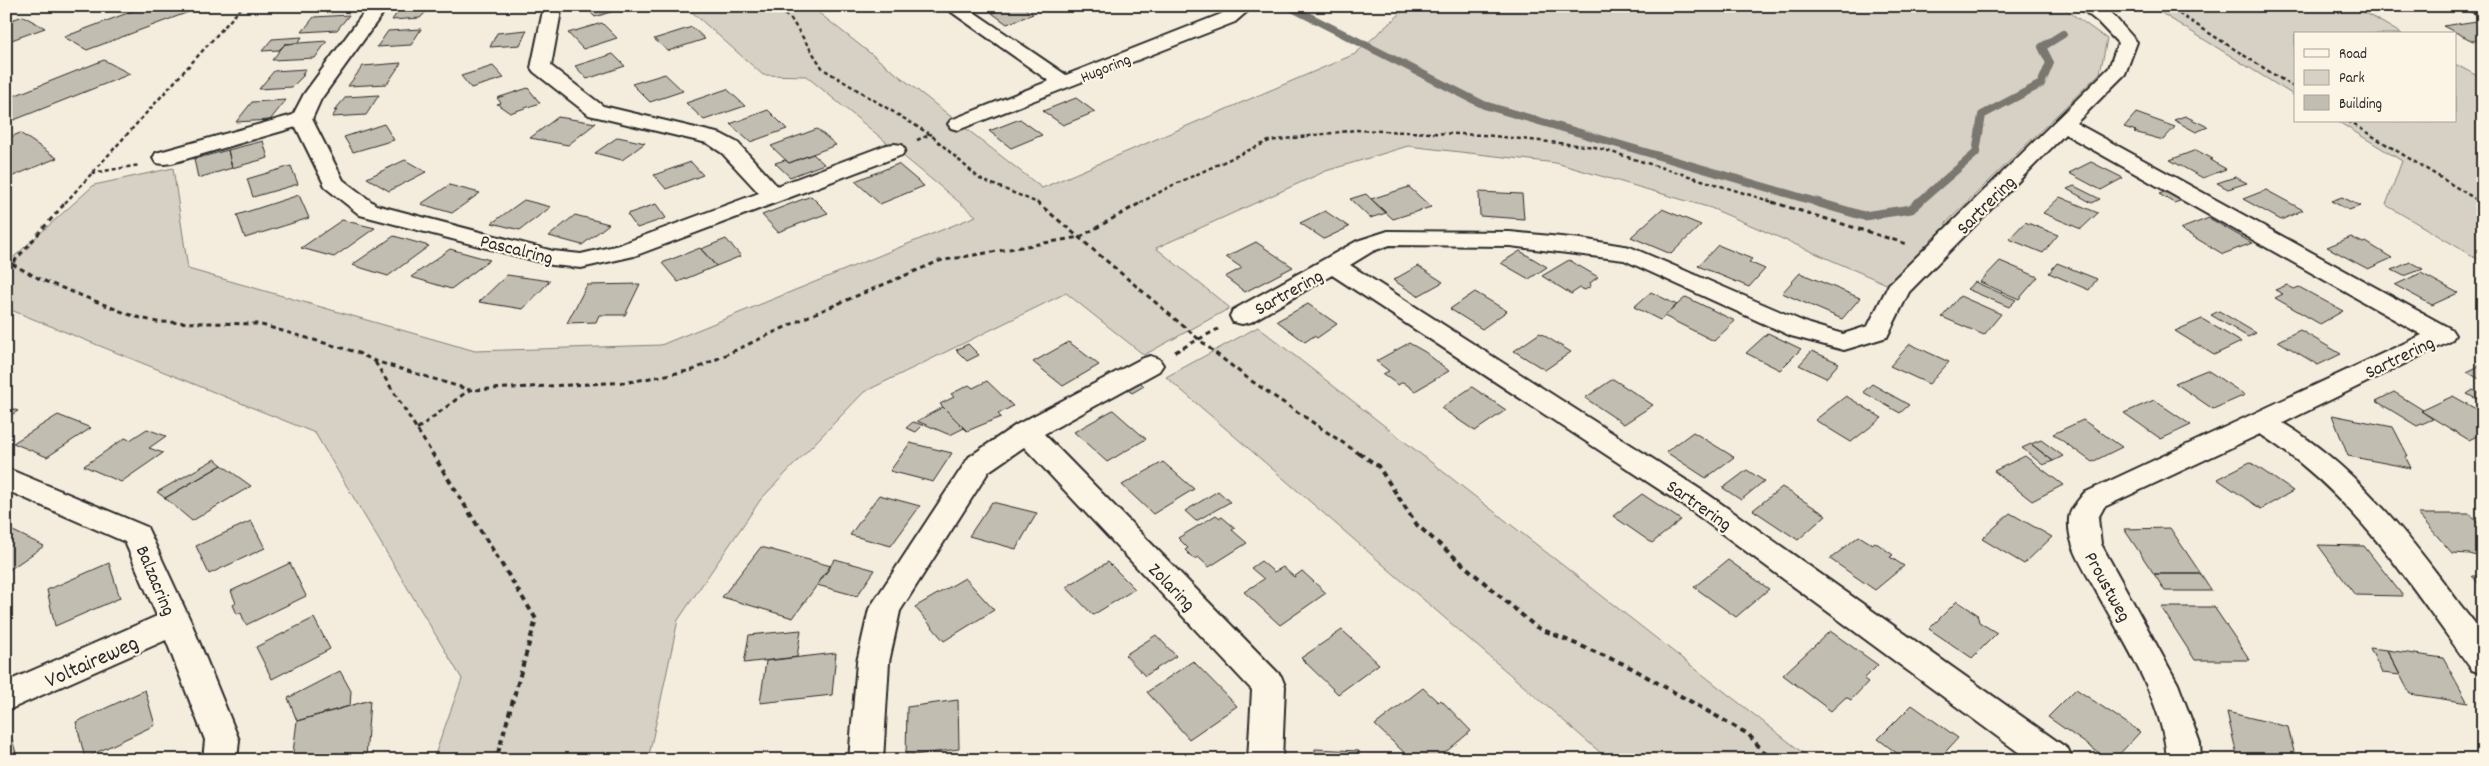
<svg xmlns="http://www.w3.org/2000/svg" width="2489" height="766" viewBox="0 0 2489 766" font-family="Dekko,sans-serif">
  <rect width="100%" height="100%" fill="#f4edde"/>
  <filter id="ink" filterUnits="userSpaceOnUse"><feTurbulence type="fractalNoise" baseFrequency=".02" numOctaves="2"/><feDisplacementMap in="SourceGraphic" scale="10" xChannelSelector="R" yChannelSelector="G"/><feConvolveMatrix kernelMatrix="1 2 1 2 8 2 1 2 1" color-interpolation-filters="sRGB"/></filter>
  <g filter="url(#ink)">
    <path fill="#d6d1c4" stroke="#807e78" d="M698,6H810L1042,188L1355,54L1409,6H2061L2107,39L2100,73L1945,224L1958,230L1898,289L1711,208L1556,163L1408,146L1326,171L1156,248L1230,308L1144,355L1066,293L864,392L761,499L678,620L648,760H433L462,679L315,433L6,308V264L94,185L173,168L188,269L475,351L661,345L976,216L806,76L763,75L692,12Z
      M2150,6H2354L2402,34H2295V96Z
      M2455,64L2483,79V262L2386,205L2402,161L2337,121H2455Z
      M1258,327L1812,760H1609L1166,377Z"/>
    <g fill="none" stroke-linecap="round" stroke-linejoin="round">
      <path stroke="#7a7771" stroke-width="8" d="M1288,6L1484,105L1820,203
        M1918,203L1976,153L1982,115L2041,84L2050,63L2042,47L2063,34"/>
      <path stroke="#7a7771" stroke-width="9" d="M1816,202L1864,216L1911,209L1919,202"/>
    </g>
    <path fill="#c2bdb1" stroke="#2b2b2b" d="M146,6H186L194,10L87,50L64,37Z
      M402,6H428L430,8L420,18L392,20Z
      M584,6H629L595,17Z
      M1021,6L1033,14L1007,24L992,13L1008,6Z
      M349,15L337,30L302,32L314,17Z
      M23,16L45,28L6,42V22Z
      M2477,21L2483,24V40L2473,41L2443,26Z
      M602,23L617,38L583,49L568,33Z
      M692,27L705,39L668,51L654,39Z
      M421,29L411,45L377,47L388,31Z
      M527,30L520,45L490,47L497,33Z
      M302,37L298,43L285,44L279,50L262,51L272,39Z
      M327,41L315,58L272,60L285,44Z
      M613,54L625,66L587,79L575,66Z
      M104,60L130,74L14,120L6,115V99Z
      M401,63L387,84L348,86L363,66Z
      M493,66L504,78L471,88L461,76Z
      M306,69L302,75H304L292,87L259,89L274,71Z
      M665,74L683,91L650,102L632,84Z
      M528,88L540,103L510,113L497,104L501,103L497,98Z
      M727,89L745,106L704,120L686,103Z
      M379,95L366,115L332,117L337,110L334,111L346,97Z
      M1076,98L1095,112L1063,125L1043,111Z
      M286,100L270,120L236,122L252,102Z
      M768,110L787,129L750,142L730,124Z
      M2136,113L2175,127L2163,140L2134,132L2136,131L2124,127Z
      M2185,116L2208,127L2196,132L2174,120Z
      M558,117L596,123L568,145L530,138Z
      M1020,119L1042,135L1011,148L989,131Z
      M384,124L394,140L353,152L344,137Z
      M817,129L836,145L789,163L771,146Z
      M20,133L57,158L6,179V139Z
      M618,137L645,143L622,160L595,153Z
      M263,141L268,158L232,168L228,150Z
      M228,150L232,168L198,178L194,159Z
      M2196,150L2213,159L2210,160L2226,169L2203,178L2170,160Z
      M813,154L824,164L790,177L775,163L785,160L789,163Z
      M405,160L426,172L389,191L367,178Z
      M691,162L703,175L666,189L654,175Z
      M2091,162L2123,178L2101,190L2069,173Z
      M898,164L924,186L880,204L855,181Z
      M291,166L298,184L253,197L247,179Z
      M2235,177L2247,183L2228,189L2217,183Z
      M449,185L480,193L452,213L421,204Z
      M2074,186L2100,199L2092,203L2067,189Z
      M1409,187L1431,207L1393,219L1371,199Z
      M2170,190L2186,199L2174,203L2159,194Z
      M2266,190L2303,210L2281,220L2243,199Z
      M1479,192L1522,194L1524,219L1480,216Z
      M1366,194L1371,199L1386,213L1370,218L1350,199Z
      M299,195L309,218L245,238L237,215Z
      M811,196L828,213L778,232L762,215Z
      M2060,197L2098,213L2081,229L2043,213Z
      M2342,197L2360,206L2349,210L2331,201Z
      M524,200L551,207L520,230L492,223Z
      M656,204L666,218L637,228L627,214Z
      M1662,209L1701,225L1671,254L1631,237Z
      M1325,211L1349,227L1324,239L1300,223Z
      M575,215L609,224L582,245L549,236Z
      M2209,218L2252,243L2223,254L2180,229Z
      M342,220L375,228L334,257L301,248Z
      M2025,222L2058,235L2043,253L2009,239Z
      M394,236L429,246L388,276L352,265Z
      M2351,237L2363,243L2366,242L2392,258L2368,269L2327,247Z
      M726,239L741,256L716,266L701,249Z
      M1256,242L1293,267L1245,292L1225,277L1242,268L1226,257Z
      M1718,245L1752,259L1749,262L1765,269L1749,287L1698,266Z
      M700,248L716,266L678,282L662,263Z
      M450,249L490,260L451,289L411,277Z
      M1520,251L1547,267L1529,279L1501,263Z
      M1569,260L1598,277L1590,283L1591,286L1585,290L1580,288L1571,294L1542,276Z
      M2000,261L2038,277L2019,299L1980,282Z
      M2410,262L2423,269L2404,276L2392,270Z
      M2057,263L2097,279L2089,290L2049,273Z
      M1418,266L1443,282L1418,296L1393,280Z
      M1800,273L1860,298L1842,319L1782,293Z
      M2421,273L2458,293L2432,305L2395,285Z
      M507,275L550,281L523,309L479,302Z
      M1975,282L2016,300L2009,307L1967,289Z
      M640,284L625,315H599L596,322L567,323L587,285Z
      M2287,285L2294,289L2299,287L2343,311L2320,324L2275,298L2283,294L2275,290Z
      M1475,292L1507,311L1482,329L1450,309Z
      M1651,292L1677,305L1660,320L1634,307Z
      M1960,296L2001,314L1984,335L1942,317Z
      M1686,297L1735,321L1714,341L1664,316Z
      M1308,304L1337,324L1317,338L1314,336L1305,342L1277,321Z
      M2219,311L2256,333L2248,337L2211,315Z
      M2202,319L2241,342L2214,355L2175,331Z
      M2300,330L2341,354L2318,365L2278,341Z
      M1540,333L1571,352L1545,370L1514,351Z
      M1768,333L1801,349L1780,370L1746,353Z
      M1069,342L1099,365L1063,386L1033,362Z
      M1409,343L1425,352L1449,371L1415,391L1403,382L1398,385L1383,374L1389,371L1376,361Z
      M968,344L979,355L967,361L956,350Z
      M1910,344L1949,362L1929,384L1890,366Z
      M1812,351L1839,363L1826,378L1799,365Z
      M2483,364V381L2467,372Z
      M2207,370L2245,395L2213,409L2175,383Z
      M1613,379L1653,405L1624,424L1585,398Z
      M1138,380L1144,386L1132,393L1125,387Z
      M987,381L1013,406L998,414L1001,417L967,431L940,404L954,397L951,394L969,385L973,388Z
      M1872,384L1909,405L1900,413L1863,392Z
      M1472,387L1506,410L1475,431L1441,408Z
      M2473,390L2483,395V403L2467,394Z
      M2394,392L2423,410L2421,411L2433,419L2417,426L2376,401Z
      M1846,396L1882,418L1851,442L1815,420Z
      M2453,396L2483,413V433L2469,440L2421,411Z
      M2154,400L2191,425L2161,439L2124,413Z
      M6,406L18,411L6,418Z
      M943,407L964,428L950,435L917,421Z
      M1113,410L1146,439L1107,462L1074,432Z
      M58,415L91,428L47,457L13,443Z
      M2332,415L2393,427L2408,456H2405L2411,468L2348,456Z
      M2083,420L2122,447L2092,462L2053,434Z
      M913,422L923,425L916,432L906,428Z
      M147,429L166,436L149,448L163,453L121,482L84,466L125,438L130,440Z
      M1693,432L1734,457L1706,478L1666,452Z
      M2041,440L2063,456L2053,461L2031,444Z
      M910,443L952,453L933,482L890,471Z
      M2031,444L2053,461L2043,465L2022,448Z
      M2025,456L2063,485L2032,501L1994,471Z
      M215,459L222,465L165,498L157,492Z
      M1163,462L1194,489L1153,514L1122,485Z
      M2250,462L2293,491L2261,509L2217,479Z
      M222,465L251,486L192,521L165,498Z
      M1747,470L1764,481L1741,500L1723,488Z
      M1782,487L1826,515L1798,540L1753,510Z
      M1218,491L1230,502L1196,521L1185,511Z
      M1642,494L1681,520L1652,543L1613,516Z
      M879,495L920,506L891,546L850,535Z
      M992,502L1037,513L1016,549L969,536Z
      M2010,513L2052,537L2024,564L1982,539Z
      M2418,514H2470L2483,529V558L2470,554L2452,553Z
      M1216,515L1220,518L1222,517L1235,528L1232,530L1247,543L1209,567L1198,557L1194,559L1185,550L1188,548L1178,538Z
      M251,521L265,548L209,574L196,546Z
      M2170,528L2201,574H2154L2124,529Z
      M11,530L44,546L6,572V533Z
      M1859,536L1872,544L1875,542L1893,555L1890,557L1904,566L1875,590L1830,559Z
      M2318,545L2364,546L2403,596L2355,595Z
      M761,547L831,566L793,618L722,597Z
      M835,559L875,570L857,596L817,585Z
      M1728,560L1769,589L1736,617L1694,587Z
      M1261,561L1274,572L1283,567L1294,577L1302,571L1326,593L1280,625L1244,592L1264,579L1251,568Z
      M1108,562L1135,589L1093,615L1066,587Z
      M109,563L120,598L55,626L47,590Z
      M290,563L306,596L246,625L241,613L237,614L233,605L236,603L231,591Z
      M2154,574H2201L2212,591H2165Z
      M2472,576H2483V588Z
      M965,578L994,610L944,641L915,607Z
      M1957,601L1977,614L1979,622L1997,633L1972,658L1929,629Z
      M2161,607H2214L2250,660H2195Z
      M314,618L330,649L272,679L256,647Z
      M801,630L797,657L744,663L749,635Z
      M1342,630L1379,664L1338,694L1301,658Z
      M1830,631L1878,665L1864,679L1868,682L1851,700L1846,697L1831,711L1783,675Z
      M1156,635L1176,656L1145,676L1125,655Z
      M2370,648L2387,650L2400,675L2382,673Z
      M2387,650L2443,658L2468,703L2410,694Z
      M836,653L832,695L760,703L766,661Z
      M1193,661L1237,706L1189,739L1147,692Z
      M340,671L351,691L350,706L297,721L288,698Z
      M1423,688L1438,702L1441,700L1471,731L1436,760H1412L1375,725Z
      M2076,689L2140,732L2114,760H2109L2048,717Z
      M145,690L155,725L85,758L76,722Z
      M370,700L366,758L359,760H292L297,721Z
      M958,700L959,749L906,756L907,707Z
      M1912,705L1958,738L1938,760H1906L1878,739Z
      M2227,712L2288,727L2296,760H2238Z
      M7,722L18,760H6Z
      M1315,749L1359,751L1360,760H1315Z
      M2422,755L2456,760H2424Z"/>
    <g fill="none" stroke-linecap="round" stroke-linejoin="round">
      <g stroke="#2b2b2b" stroke-width="4">
        <path id="street" d="M369,6H388L321,99L312,119L343,180L376,205L553,251L581,254L619,245L759,193L722,153L707,143L589,115L534,72L531,68L544,6H562L551,66L603,106L721,134L738,143L777,186L886,145L894,144L902,145L905,150L902,155L634,256L581,268L552,265L360,215L326,188L296,127L172,163L164,164L156,163L153,158L156,153L293,115L304,94Z
          M943,6H965L1066,75L1221,14L1232,6H1250V9L1235,22L958,130L951,128L948,124L951,120L1049,81Z
          M2078,6H2100L2112,14L2137,42L2125,74L2076,123L2451,329L2455,335L2451,341L2283,423C2354,466 2407,533 2456,599C2462,608 2479,626 2483,636C2486,646 2483,663 2483,674L2472,670C2410,584 2352,492 2260,434L2104,507L2098,518L2101,544L2178,684L2200,743L2201,760H2167C2164,702 2122,639 2095,589C2083,567 2067,544 2069,519C2069,510 2079,500 2084,493L2422,335L2065,134L1909,292L1887,337L1844,350L1791,336L1624,260L1510,246L1390,245L1373,251L1350,265L1706,493L2068,749L2073,760H2029L1686,507L1332,275L1251,322L1242,324L1233,322L1230,316L1233,310L1357,241L1388,231L1510,232L1581,239L1630,247L1809,324L1843,334L1868,326L1889,284L2109,68L2118,43L2098,22Z
          M2466,6H2483V15L2469,10Z
          M1150,356L1159,359L1163,365L1159,371L1044,434L1281,676L1285,686L1282,760H1248L1252,690L1024,447L989,471L900,611L889,662L883,760H849L857,662L869,609L969,457L1016,425L1141,359Z
          M6,468L147,527L191,622L239,740L237,760H203L205,740L166,640L6,711V682L157,616L125,542L6,490Z"/>
      </g>
      <path stroke="#2b2b2b" stroke-width="2.5" stroke-dasharray="4 3" stroke-linecap="butt" d="M773,6L791,19L823,69L931,135L980,179L1038,203
        M2167,6L2295,88
        M2348,121L2482,203
        M917,140L932,134
        M92,173L140,165
        M65,203L243,6
        M1140,203L1169,187L1269,141L1356,130L1484,135L1595,147L1776,203"/>
      <path stroke="#2b2b2b" stroke-width="3" stroke-dasharray="5 4" stroke-linecap="butt" d="M1037,202L1214,352L1250,380L1361,455
        M1772,202L1907,244
        M2480,202L2483,204
        M12,264L42,280L133,316L157,322L258,324L356,352L375,361L470,390L629,382L693,370L809,316L939,261L1080,237L1142,202
        M6,267L12,264L66,202
        M1175,352L1218,329
        M375,362L433,455
        M417,429L469,390"/>
      <path stroke="#2b2b2b" stroke-width="4" stroke-dasharray="5.5 4.5" stroke-linecap="butt" d="M432,453L536,619L496,760
        M1359,453L1378,466L1417,525L1536,627L1626,665L1748,734L1771,760"/>
      <use href="#street" fill="#fcf5e5" fill-rule="evenodd"/>
    </g>
  </g>
  <g text-anchor="middle" stroke-width="4.5" stroke-linejoin="round" paint-order="stroke">
    <g font-size="16" fill="#2b2b2b" stroke="#fcf5e5">
      <text transform="translate(1105 67) rotate(-22)" y="6">Hugoring</text>
    </g>
    <g font-size="19" fill="#2b2b2b" stroke="#fcf5e5">
      <text transform="translate(1985 204) rotate(-45)" y="7">Sartrering</text>
      <text transform="translate(517 248) rotate(14)" y="7">Pascalring</text>
      <text transform="translate(1288 291) rotate(-29)" y="7">Sartrering</text>
      <text transform="translate(2399 356) rotate(-26)" y="7">Sartrering</text>
      <text transform="translate(1700 504) rotate(35)" y="7">Sartrering</text>
      <text transform="translate(157 580) rotate(67)" y="7">Balzacring</text>
      <text transform="translate(1173 586) rotate(46)" y="7">Zolaring</text>
      <text transform="translate(2109 586) rotate(61)" y="7">Proustweg</text>
    </g>
    <g font-size="22" fill="#2b2b2b" stroke="#fcf5e5">
      <text transform="translate(91 660) rotate(-24)" y="8">Voltaireweg</text>
    </g>
  </g>
  <rect width="2489" height="766" fill="none" stroke="#fcf5e5" stroke-width="25"/>
  <rect x="12" y="12" width="2464" height="741" fill="none" stroke="#2b2b2b" stroke-width="2" filter="url(#ink)"/>
  <rect x="2294" y="32" width="162" height="90" fill="#fcf5e5" stroke="#a8a49b"/>
  <rect x="2304" y="49" width="25" height="8" fill="#fcf5e5" stroke="#a8a49b"/>
  <text x="2339" y="58" font-size="15" fill="#2b2b2b">Road</text>
  <rect x="2304" y="70" width="25" height="15" fill="#d6d1c4" stroke="#a8a49b"/>
  <text x="2339" y="82" font-size="15" fill="#2b2b2b">Park</text>
  <rect x="2304" y="95" width="25" height="15" fill="#c2bdb1" stroke="#a8a49b"/>
  <text x="2339" y="108" font-size="15" fill="#2b2b2b">Building</text>
</svg>
